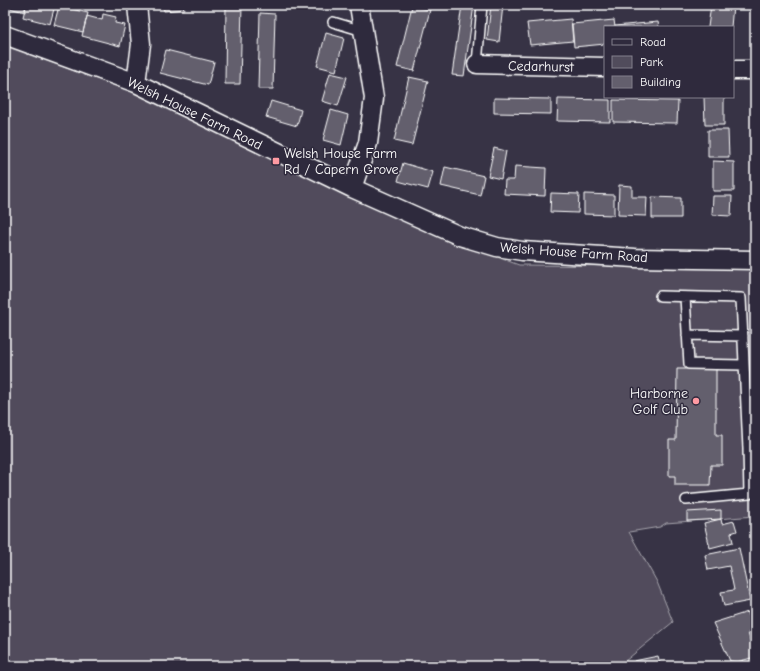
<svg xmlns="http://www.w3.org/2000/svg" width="760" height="671" viewBox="0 0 760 671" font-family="'Comic Neue',sans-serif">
  <rect width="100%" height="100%" fill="#373345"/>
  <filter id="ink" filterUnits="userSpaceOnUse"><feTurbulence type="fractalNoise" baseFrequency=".025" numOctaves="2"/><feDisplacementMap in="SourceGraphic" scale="8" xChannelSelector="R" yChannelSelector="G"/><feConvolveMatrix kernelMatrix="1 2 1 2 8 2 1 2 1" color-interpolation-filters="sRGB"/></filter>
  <g filter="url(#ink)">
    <path fill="#514c5c" stroke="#a8a6ae" d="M5,46L157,101L448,239L519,265L755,267V516L666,523L660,527L629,532L657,582L673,622L619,666H5Z"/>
    <path fill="#635f6d" stroke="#fff" d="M5,5H26L25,12L5,7Z
      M26,5H55L50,24L23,17Z
      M163,5H183L184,9L164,11Z
      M226,5H242L240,84H225Z
      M304,5H326L324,11Z
      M462,5H474L464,76L452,75Z
      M491,5H503L499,42L487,40Z
      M711,5H733L731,27H708Z
      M59,6L88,13L83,32L54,25Z
      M412,6L430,10L414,71L397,67Z
      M260,13L275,14L273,89H258Z
      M103,14L116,17L115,23L125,25L120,46L82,36L87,16L102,20Z
      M571,19L573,41L530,45L527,23Z
      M614,20L615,27H605V44L574,47L572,24Z
      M658,22L659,27H615V26Z
      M326,33L344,38L336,71L317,66Z
      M166,50L214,62L208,85L160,73Z
      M330,73L347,77L338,106L322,101Z
      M409,77L428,81L412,145L394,141Z
      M704,97H724V125H705Z
      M494,98L551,99V114L494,113Z
      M558,99L610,100V122L557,121Z
      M613,100L678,101L677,123L613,122Z
      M271,101L301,110L297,126L266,117Z
      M331,110L348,115L341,145L323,140Z
      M708,130H728L729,157H708Z
      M494,148L506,151L501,179L488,176Z
      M713,161L734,162V191H713Z
      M403,163L433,172L428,189L398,181Z
      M515,166L546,168L545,196L504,194L505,180H514Z
      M445,167L484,176L480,195L441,186Z
      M619,185L632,186V197H647L646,216L618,215Z
      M551,193L579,194L578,213L550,212Z
      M584,194L614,195V215L584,214Z
      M713,196H732L731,216L712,215Z
      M652,197L681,198V218H652Z
      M677,369H716V435H722V465H711L710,485H675V476H669V440H676Z
      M721,510V519L687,521V512Z
      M721,519L722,524L734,521L737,531L731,533L733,542L710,548L704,523Z
      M739,548L750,601L724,606L721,592L734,590L729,566L708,570L705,555Z
      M748,612L754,631L748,633L755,657L737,662L730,661L713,623Z
      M658,656L661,666H635L634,661Z
      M755,662V666H743Z"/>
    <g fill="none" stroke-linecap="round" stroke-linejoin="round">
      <g stroke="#fff" stroke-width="12">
        <path id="service" d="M333,22L363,31
          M477,64L482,5
          M660,296L741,298L748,449L755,448
          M685,297L689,364L744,365
          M687,335L743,336
          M686,500L749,494L748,449"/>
      </g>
      <g stroke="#fff" stroke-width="21">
        <path id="minor" d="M5,35L136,83L352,188L460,236L497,247L522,251L635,258L755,260
          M477,64L605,67
          M733,70H755
          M136,83L141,44L137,5
          M352,188L368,143L374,98L359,5"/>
      </g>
      <use href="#service" stroke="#2f2a3d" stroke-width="9"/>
      <use href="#minor" stroke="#2f2a3d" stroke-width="18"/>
    </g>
  </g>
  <g fill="#ff9aa2" stroke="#2f2a3d" stroke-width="1.5">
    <rect x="272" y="157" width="8" height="8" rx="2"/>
    <circle cx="696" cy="401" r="4"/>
  </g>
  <g text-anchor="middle" stroke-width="3" stroke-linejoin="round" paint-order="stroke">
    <g font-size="14" fill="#fff" stroke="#2f2a3d">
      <text transform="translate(541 66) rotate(1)" y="5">Cedarhurst</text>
      <text transform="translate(195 113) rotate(26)" y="5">Welsh House Farm Road</text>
      <text transform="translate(574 252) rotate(4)" y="5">Welsh House Farm Road</text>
    </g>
    <g font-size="14" fill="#fff" stroke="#2f2a3d" text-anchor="start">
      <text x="284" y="158">Welsh House Farm<tspan x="284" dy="16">Rd / Capern Grove</tspan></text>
      <text x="688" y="398" text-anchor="end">Harborne<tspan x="688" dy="16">Golf Club</tspan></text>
    </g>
  </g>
  <rect width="760" height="671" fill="none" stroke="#2f2a3d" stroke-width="20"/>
  <rect x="10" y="10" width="740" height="651" fill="none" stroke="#fff" stroke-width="1.5" filter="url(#ink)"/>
  <rect x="604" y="26" width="130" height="72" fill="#2f2a3d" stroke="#827f8b"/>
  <rect x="612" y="39" width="20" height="6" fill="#2f2a3d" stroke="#827f8b"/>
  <text x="640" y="46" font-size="12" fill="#ffffff">Road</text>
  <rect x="612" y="56" width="20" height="12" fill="#514c5c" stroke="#827f8b"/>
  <text x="640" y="66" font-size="12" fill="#ffffff">Park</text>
  <rect x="612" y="76" width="20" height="12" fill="#635f6d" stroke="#827f8b"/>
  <text x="640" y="86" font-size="12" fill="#ffffff">Building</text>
</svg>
